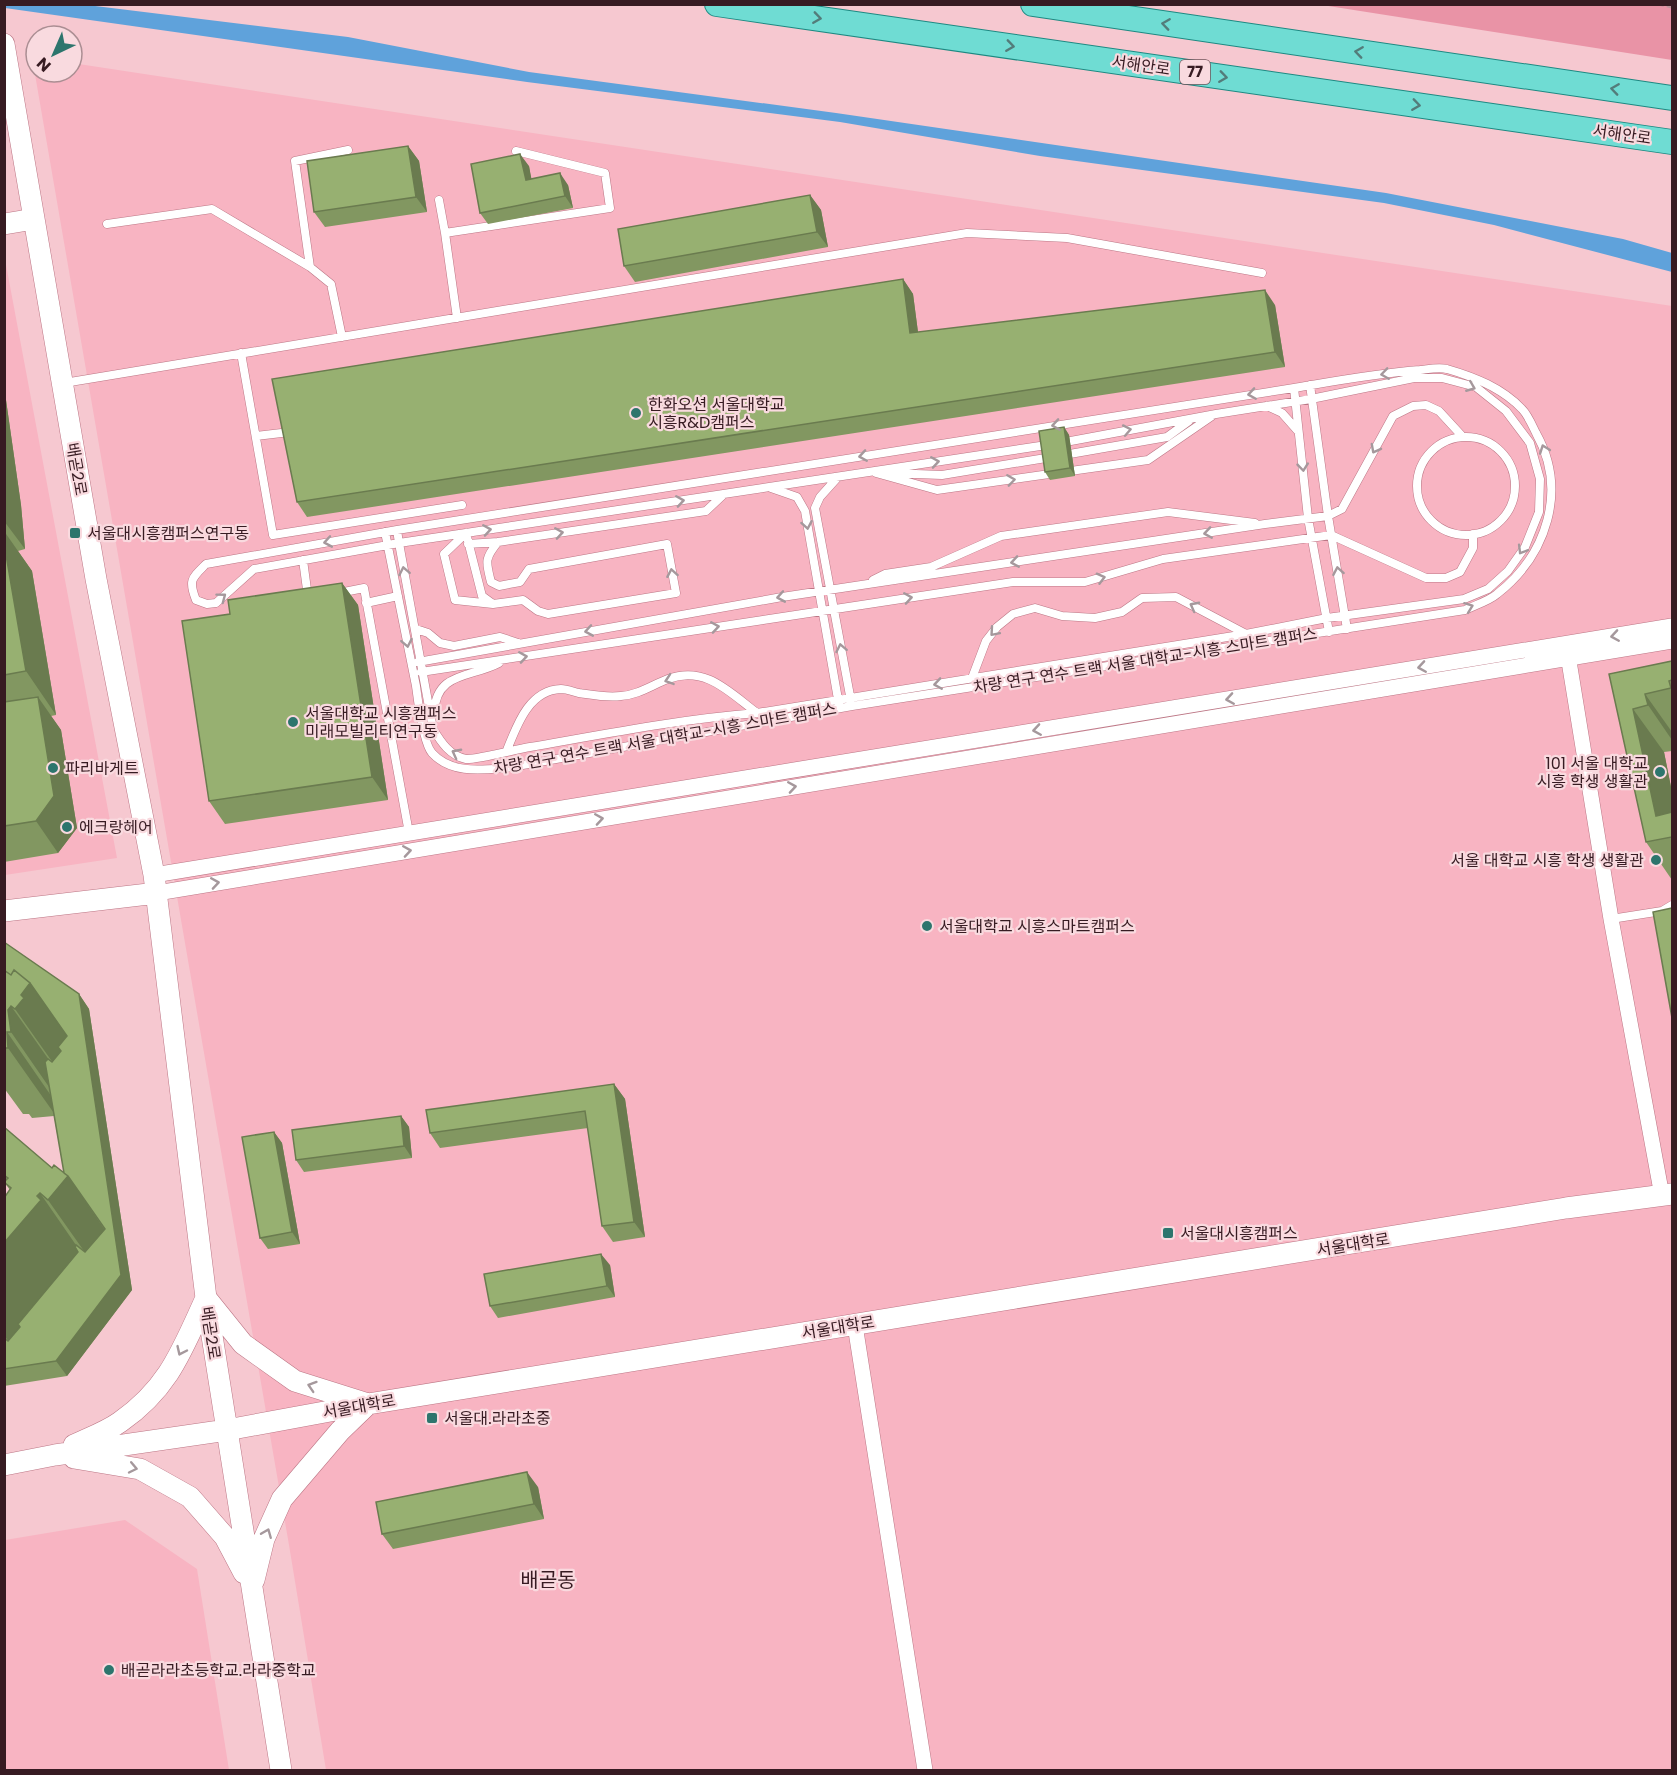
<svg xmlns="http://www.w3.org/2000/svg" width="1677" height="1775" viewBox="0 0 1677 1775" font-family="Poppins,'Noto Sans KR',sans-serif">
  <rect width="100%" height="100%" fill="#f6c8d0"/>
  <path fill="#f8b4c2" d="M32,57L36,58V72H72V63L1672,306V1770H326L289,1545Z
    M4,254L117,858L5,875H4Z
    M125,1520L197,1569L229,1770H5V1540Z"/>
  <path fill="#e993a6" d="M1322,5H1672V60Z"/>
  <path fill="#5fa2db" d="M5,4L87,5L348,37L529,72L836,113L1386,193L1623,239L1672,253V272L1494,225L1384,203L1040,156L840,122L527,82L5,8Z"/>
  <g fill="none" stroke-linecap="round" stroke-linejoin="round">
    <g stroke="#bc7685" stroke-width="9">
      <path id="lane" d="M439,200L445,233
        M107,224L212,209L310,267
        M457,318L445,233L610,208L605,173L516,151
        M342,337L331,284L310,267L295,161L348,150
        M241,353L273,535L462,505
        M64,383L967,233L1067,238L1262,273
        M1310,385L1328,516L1347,629
        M1294,388L1308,518L1329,632
        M1267,406L1282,413L1297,430
        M256,436L290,432
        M1417 486a49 49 0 1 1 98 0a49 49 0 1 1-98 0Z
        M1064,455L1167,437L1189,421
        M876,473L937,490L1148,460L1212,416
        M889,473L942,475L1052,457
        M838,477L820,497L815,508L851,701
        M771,488L797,497L805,511L839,705
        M385,532C395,584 406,635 416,686C418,701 423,743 432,753C451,774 481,770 506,768L852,706L1465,610C1475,605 1489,601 1497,594C1547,555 1568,490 1536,433C1532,425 1528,415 1522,409C1502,388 1475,377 1447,369C1439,367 1429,369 1420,370C1378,373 1335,381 1294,388L397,530L206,564C192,578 188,580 196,600L207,604L216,603L254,569L388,545L399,543L466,533L1060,443L1216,414L1311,399L1414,378H1442L1476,387L1506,411L1530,443L1540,479L1539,512L1525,547L1508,571L1488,589L1464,599L1327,618L1246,634L757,713C681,719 605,734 530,747C517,749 476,760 466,759C450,756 441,742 433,729L399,543L397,530
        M468,544L498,542
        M303,560L308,597
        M873,580L885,574L931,567L1001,536L1168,512L1255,523
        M339,593L364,588L409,833
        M366,603L398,596
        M493,604L455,600L444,554L466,533L482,596L493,604L523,600L538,611L548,614L676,593L667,544L529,569L520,582L499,586L491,582C486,562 484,559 498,542L706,511L723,495
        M416,629L428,633L440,643L454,646L500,637L518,643
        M418,662L782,597L1265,524L1328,516L1342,509L1393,416L1413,406L1426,405L1439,411L1462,436
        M421,672L1013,582H1085L1163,559L1331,535L1426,578H1446L1460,572L1473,548V534
        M972,678L986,641L997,627L1013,614L1035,608L1062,616L1095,618L1122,612L1142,598L1176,597L1246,634
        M434,713C436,671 471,678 499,663
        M507,750C517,725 529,690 561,689C567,689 574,692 579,693C593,695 607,698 621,696C638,695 652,685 668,679C705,665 729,692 757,713
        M1611,919L1662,911L1672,905"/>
    </g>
    <g stroke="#bc7685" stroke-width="16">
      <path id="street" d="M1567,649L1611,919L1662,1196
        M154,875L1672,626
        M157,893L1672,641
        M855,1325L925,1770"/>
    </g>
    <g stroke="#bc7685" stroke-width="22">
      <path id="secondary" d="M4,44L96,579L154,875L206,1298L281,1770
        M4,224L34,219
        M4,911L157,893
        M74,1445C89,1438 106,1432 120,1422C169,1388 182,1350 206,1298L243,1344L295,1381L368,1404L340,1431L282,1499L264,1539L254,1580
        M74,1458L140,1469L190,1497L225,1537L244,1573
        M4,1465L55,1455L227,1430L368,1404L1566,1208L1672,1194"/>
    </g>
    <g stroke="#1d8982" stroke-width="26">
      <path id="primary" d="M717,4L1672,142
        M1033,4L1672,98"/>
    </g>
    <path stroke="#bc949b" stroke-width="3" stroke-dasharray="6 3" stroke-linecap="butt" d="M1658,4L1672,7"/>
    <use href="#lane" stroke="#fff" stroke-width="8"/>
    <use href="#street" stroke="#fff" stroke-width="15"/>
    <use href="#secondary" stroke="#fff" stroke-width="21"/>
    <use href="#primary" stroke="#6fdcd3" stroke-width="24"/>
  </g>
  <path fill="#829761" d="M408,146L419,161L427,212L325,227L314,212Z
    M529,166L531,179L568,185L573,208L488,224L480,213Z
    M810,195L821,210L828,247L635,282L624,266Z
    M903,279L913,294L918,332L1275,305L1285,367L307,517L297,502Z
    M4,386L21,505L25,549L18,551L32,571L56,715L51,716L61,730L77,828L58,853L4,862Z
    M1064,427L1069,435L1075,476L1050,480L1045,472Z
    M342,583L358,605L388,800L225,824L209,801L230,614Z
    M1672,661V751L1664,752L1672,792V880L1646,842L1609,674Z
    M4,942L79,994L89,1009L132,1290L67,1376L4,1386V1198L10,1190L4,1182V1127L52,1168L64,1173L54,1116L32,1118L29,1114H23L4,1088Z
    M614,1084L625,1099L645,1237L613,1242L602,1226L588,1128L440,1148L430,1133Z
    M401,1116L409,1127L412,1158L304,1172L296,1160Z
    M274,1132L282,1143L300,1244L268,1249L260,1238Z
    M610,1265L615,1297L498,1318L490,1306Z
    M538,1487L544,1519L393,1549L382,1534Z"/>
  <path fill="#6a7b4f" d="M408,146L419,161L427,212L416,197Z
    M520,154L529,166L534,192L526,180Z
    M560,173L568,185L573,208L565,196Z
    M810,195L821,210L828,247L817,232Z
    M903,279L913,294L920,348L910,333Z
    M1265,290L1275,305L1285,367L1275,352Z
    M4,386L21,505L25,549L4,521Z
    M1064,427L1069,435L1075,476L1070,468Z
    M4,531L32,571L56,715L26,671L4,543Z
    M342,583L358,605L388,800L372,777Z
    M1645,694L1672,732V740L1648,705Z
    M38,697L61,730L77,828L58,853L36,821Z
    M1633,709L1664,752L1672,792V836L1656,816Z
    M30,983L78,1051L63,1077L15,1009L21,995Z
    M79,994L89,1009L132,1290L67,1376L56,1361L121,1275Z
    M11,1006L59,1074L58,1100L11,1032L8,1010Z
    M7,1032L54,1100L56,1116L8,1048Z
    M614,1084L625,1099L645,1237L634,1222Z
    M401,1116L409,1127L412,1158L404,1146Z
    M274,1132L282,1143L300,1244L292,1232Z
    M68,1176L115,1245L96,1268L48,1200Z
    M40,1193L87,1261L19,1356L4,1335V1243Z
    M601,1254L610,1265L615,1297L607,1286Z
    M527,1472L538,1487L544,1519L534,1504Z"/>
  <path fill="#97b071" stroke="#6a7b4f" stroke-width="1.5" d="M408,146L416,197L314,212L307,161Z
    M520,154L526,180L560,173L565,196L480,213L471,164Z
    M810,195L817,232L624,266L618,229Z
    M903,279L910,333L1265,290L1275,352L297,502L272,379Z
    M1064,427L1070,468L1045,472L1039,431Z
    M4,543L26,671L4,675Z
    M342,583L372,777L209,801L182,621L230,614L228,600Z
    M1672,661V680L1669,681L1671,688L1645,694L1648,705L1633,709L1656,816L1672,812V837L1646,842L1609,674Z
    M38,697L54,796L36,821L4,826V702Z
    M1672,908V1018L1653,912Z
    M4,942L79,994L121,1275L56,1361L4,1369V1338L8,1341L20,1327L18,1324L78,1252L75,1247L76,1245L85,1252L105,1229L68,1176L64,1173L45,1062L48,1059L52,1062L61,1051L58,1047L67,1036L30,983L14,970L11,975L4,970Z
    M4,970L11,975L14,970L30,983L21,995L24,998L15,1009L11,1006L8,1010L11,1032H7L8,1048H4Z
    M614,1084L634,1222L602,1226L585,1111L430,1133L426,1110Z
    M401,1116L404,1146L296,1160L292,1130Z
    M4,1127L52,1168L54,1165L68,1176L48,1200L40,1193L37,1196L41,1200L4,1243V1198L11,1188L4,1182L8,1178L4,1175Z
    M274,1132L292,1232L260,1238L242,1137Z
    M601,1254L607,1286L490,1306L484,1274Z
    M527,1472L534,1504L382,1534L376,1502Z"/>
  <defs><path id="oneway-chevron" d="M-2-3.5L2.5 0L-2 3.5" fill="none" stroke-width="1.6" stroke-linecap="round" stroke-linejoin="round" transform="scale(1.5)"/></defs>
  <g stroke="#537c7a">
    <use href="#oneway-chevron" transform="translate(817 18) rotate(8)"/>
    <use href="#oneway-chevron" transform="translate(1166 24) rotate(-172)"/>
    <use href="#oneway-chevron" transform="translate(1010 46) rotate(8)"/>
    <use href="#oneway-chevron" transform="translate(1359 52) rotate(-172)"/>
    <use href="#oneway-chevron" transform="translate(1223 77) rotate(8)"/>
    <use href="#oneway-chevron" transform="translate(1615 89) rotate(-172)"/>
    <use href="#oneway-chevron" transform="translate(1416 105) rotate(8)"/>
  </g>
  <g stroke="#a5989c">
    <use href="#oneway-chevron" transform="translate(1385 374) rotate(172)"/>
    <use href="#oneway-chevron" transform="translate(1471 387) rotate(22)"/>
    <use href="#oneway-chevron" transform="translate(1252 394) rotate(171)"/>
    <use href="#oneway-chevron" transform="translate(1056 425) rotate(171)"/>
    <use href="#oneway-chevron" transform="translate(1127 430) rotate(-11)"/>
    <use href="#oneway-chevron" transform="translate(1375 449) rotate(118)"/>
    <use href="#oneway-chevron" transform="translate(1544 449) rotate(-110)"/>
    <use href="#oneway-chevron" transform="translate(863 456) rotate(171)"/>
    <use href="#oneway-chevron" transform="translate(935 462) rotate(-9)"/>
    <use href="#oneway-chevron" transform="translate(1303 467) rotate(84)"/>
    <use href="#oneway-chevron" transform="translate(1011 480) rotate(-8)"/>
    <use href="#oneway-chevron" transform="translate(680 501) rotate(-9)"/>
    <use href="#oneway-chevron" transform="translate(807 525) rotate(80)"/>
    <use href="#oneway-chevron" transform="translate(487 530) rotate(-9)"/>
    <use href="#oneway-chevron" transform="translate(559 533) rotate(-9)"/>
    <use href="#oneway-chevron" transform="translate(1208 533) rotate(171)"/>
    <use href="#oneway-chevron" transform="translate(328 542) rotate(170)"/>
    <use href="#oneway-chevron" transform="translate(1522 550) rotate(121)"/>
    <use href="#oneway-chevron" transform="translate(1015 562) rotate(171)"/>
    <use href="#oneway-chevron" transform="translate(404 571) rotate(-101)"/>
    <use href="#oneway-chevron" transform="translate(1338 571) rotate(-100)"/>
    <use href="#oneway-chevron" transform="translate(672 573) rotate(-100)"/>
    <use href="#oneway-chevron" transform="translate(1101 578) rotate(-15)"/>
    <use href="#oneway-chevron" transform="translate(222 597) rotate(-37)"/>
    <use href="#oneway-chevron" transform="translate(781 597) rotate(170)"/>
    <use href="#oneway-chevron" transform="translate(908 598) rotate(-9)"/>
    <use href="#oneway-chevron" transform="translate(1194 606) rotate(-152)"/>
    <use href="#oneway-chevron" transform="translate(1469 607) rotate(-21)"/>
    <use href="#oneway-chevron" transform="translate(715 627) rotate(-9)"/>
    <use href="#oneway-chevron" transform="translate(589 631) rotate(170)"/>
    <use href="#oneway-chevron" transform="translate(994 632) rotate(131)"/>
    <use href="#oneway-chevron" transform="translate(1615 636) rotate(171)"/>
    <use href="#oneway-chevron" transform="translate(407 643) rotate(79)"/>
    <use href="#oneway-chevron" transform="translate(841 648) rotate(-101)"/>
    <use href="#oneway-chevron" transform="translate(523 657) rotate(-9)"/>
    <use href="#oneway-chevron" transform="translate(1422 667) rotate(171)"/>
    <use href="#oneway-chevron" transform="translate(669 680) rotate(161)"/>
    <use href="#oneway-chevron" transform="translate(938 684) rotate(171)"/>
    <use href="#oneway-chevron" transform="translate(1230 699) rotate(171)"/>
    <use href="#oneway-chevron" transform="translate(1037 730) rotate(171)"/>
    <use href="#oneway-chevron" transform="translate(456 753) rotate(-152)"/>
    <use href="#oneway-chevron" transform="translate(792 787) rotate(-9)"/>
    <use href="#oneway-chevron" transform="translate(599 819) rotate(-9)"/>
    <use href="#oneway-chevron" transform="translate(407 851) rotate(-9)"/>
    <use href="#oneway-chevron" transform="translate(215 883) rotate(-9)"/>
    <use href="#oneway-chevron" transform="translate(181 1351) rotate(115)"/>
    <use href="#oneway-chevron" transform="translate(312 1386) rotate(-162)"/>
    <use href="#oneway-chevron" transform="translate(133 1468) rotate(12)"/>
    <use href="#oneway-chevron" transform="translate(267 1533) rotate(-68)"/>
  </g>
  <g fill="#2d756d" stroke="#f9dadf" stroke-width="2">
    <circle cx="636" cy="413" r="6"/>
    <rect x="69" y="527" width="12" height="12" rx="3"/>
    <circle cx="293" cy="722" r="6"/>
    <circle cx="53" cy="768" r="6"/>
    <circle cx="1660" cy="772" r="6"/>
    <circle cx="67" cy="827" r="6"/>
    <circle cx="1656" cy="860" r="6"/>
    <circle cx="927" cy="926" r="6"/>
    <rect x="1162" y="1227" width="12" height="12" rx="3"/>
    <rect x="426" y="1412" width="12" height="12" rx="3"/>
    <circle cx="109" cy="1670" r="6"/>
  </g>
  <g text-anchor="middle" stroke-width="4.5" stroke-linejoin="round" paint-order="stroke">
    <rect fill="#f9dadf" stroke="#71545b" stroke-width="1.5" x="1180" y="60" width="30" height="24" rx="4.5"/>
    <g font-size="15" font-weight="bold" fill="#371b22">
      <text x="1195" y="77">77</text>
    </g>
    <g font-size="16" fill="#371b22" stroke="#f9dadf">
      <text transform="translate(1141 65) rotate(8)" y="6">서해안로</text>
      <text transform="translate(1622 134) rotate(8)" y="6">서해안로</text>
      <text transform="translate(77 469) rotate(80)" y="6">배곧2로</text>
      <text transform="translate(1145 660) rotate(-9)" y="6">차량 연구 연수 트랙 서울 대학교-시흥 스마트 캠퍼스</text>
      <text transform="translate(665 738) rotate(-10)" y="6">차량 연구 연수 트랙 서울 대학교-시흥 스마트 캠퍼스</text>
      <text transform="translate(1353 1244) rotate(-9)" y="6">서울대학로</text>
      <text transform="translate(838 1327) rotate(-9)" y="6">서울대학로</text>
      <text transform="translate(211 1333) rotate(81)" y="6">배곧2로</text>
      <text transform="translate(359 1406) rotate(-10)" y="6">서울대학로</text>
    </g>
    <g font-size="16" fill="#371b22" stroke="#f9dadf" text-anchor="start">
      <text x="648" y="410">한화오션 서울대학교<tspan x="648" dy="18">시흥R&amp;D캠퍼스</tspan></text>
      <text x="87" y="539">서울대시흥캠퍼스연구동</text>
      <text x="305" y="719">서울대학교 시흥캠퍼스<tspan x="305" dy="18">미래모빌리티연구동</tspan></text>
      <text x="1648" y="769" text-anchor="end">101 서울 대학교<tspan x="1648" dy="18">시흥 학생 생활관</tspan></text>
      <text x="65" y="774">파리바게트</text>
      <text x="79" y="833">에크랑헤어</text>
      <text x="1644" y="866" text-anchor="end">서울 대학교 시흥 학생 생활관</text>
      <text x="939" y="932">서울대학교 시흥스마트캠퍼스</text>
      <text x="1180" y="1239">서울대시흥캠퍼스</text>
      <text x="444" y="1424">서울대.라라초중</text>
      <text x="121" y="1676">배곧라라초등학교.라라중학교</text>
    </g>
    <g font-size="20" fill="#371b22" stroke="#f9dadf">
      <text x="548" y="1587">배곧동</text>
    </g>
  </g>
  <rect width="1677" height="1775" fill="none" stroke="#371b22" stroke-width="12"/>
  <g transform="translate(54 54) rotate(224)"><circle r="28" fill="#f9dadf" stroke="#ab8e93" stroke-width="1.5"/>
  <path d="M0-4.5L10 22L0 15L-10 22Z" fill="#2d756d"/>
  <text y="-9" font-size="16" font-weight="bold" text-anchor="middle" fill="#371b22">N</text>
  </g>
</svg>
